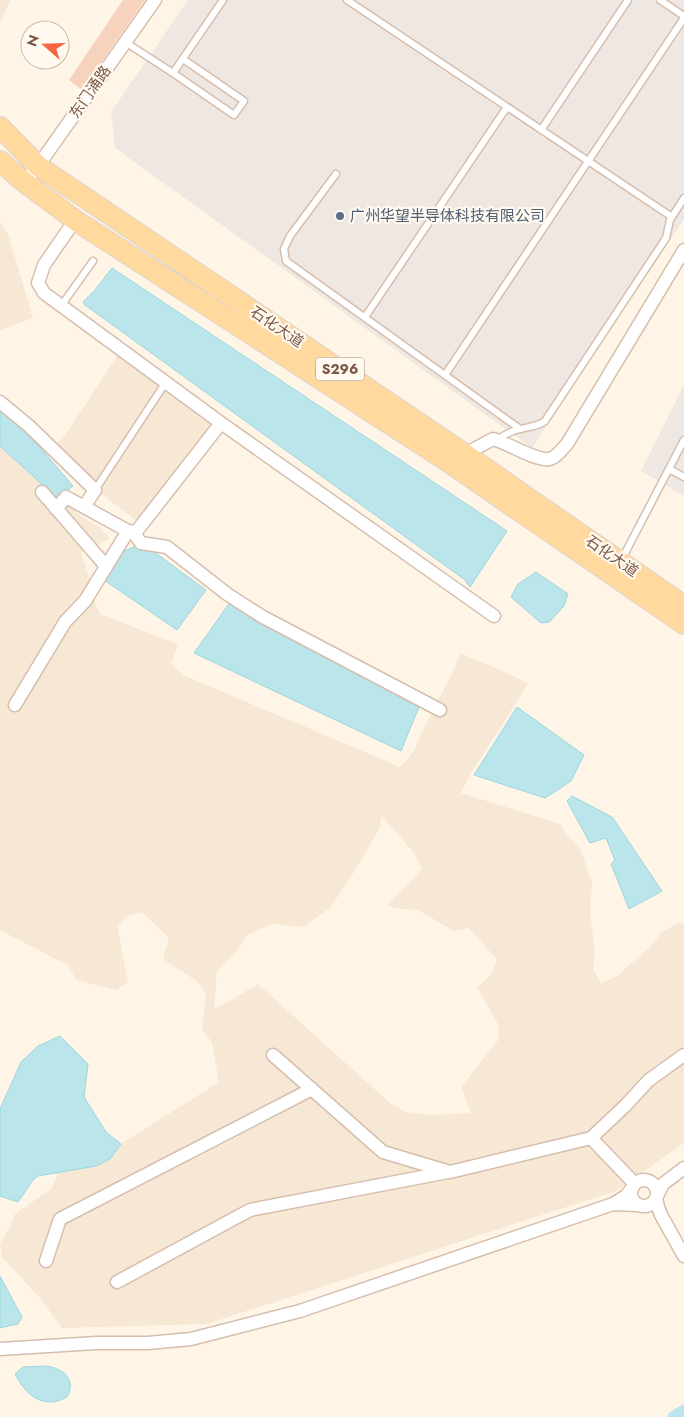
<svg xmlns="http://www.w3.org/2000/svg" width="684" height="1417" viewBox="0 0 684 1417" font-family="Jost,'Noto Sans SC',sans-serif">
  <rect width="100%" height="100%" fill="#fff5e7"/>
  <path fill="#f7e7d5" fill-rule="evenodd" d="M0,0H10L0,23Z
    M0,222L8,234L33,318L0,330Z
    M117,356L193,403L214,408L218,411L219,418L138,522L52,456L49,451L64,437Z
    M0,445L82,517L99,527L110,538L104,542L92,546L81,553L95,594V603L100,614L178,644L171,664L183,675L400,767L414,751L420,736L454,670L460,653L514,676L528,684L468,778L461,793L560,824L569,837L580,848L592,883L590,913L595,953L593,969L601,983L616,977L651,946L660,934L677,923L684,924V1143L616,1191L207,1324L62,1328L40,1298L2,1257L0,1244L11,1225L15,1214L51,1189L56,1179L57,1172L96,1166L110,1159L121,1144L219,1082L212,1042L202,1030L206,994L198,982L163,959L169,938L142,912L127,916L117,926L128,982L116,990L76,980L69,966L0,930ZM381,815L414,853L422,869L387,906L403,909L418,910L454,931L468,928L497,959L491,975L477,987L498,1024L499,1039L461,1087L471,1113L432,1115L405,1112L390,1103L258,984L214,1010L217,971L232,957L247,935L272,924L303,927L330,908L354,872L380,828Z"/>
  <path fill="#efe7e1" d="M188,0H684V219L532,448L115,148L111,112Z
    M684,385V496L641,471Z"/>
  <path fill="#b9e5eb" stroke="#9ed5de" d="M112,268L507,531L470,587L465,580L85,305L83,302L95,290Z
    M0,405L13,416L73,486L57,498L0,446Z
    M138,545L154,552L206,590L177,630L104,580L120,553Z
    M536,572L568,594L564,606L549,622L541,623L511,597L518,584Z
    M231,601L419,707L401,751L194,653Z
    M517,707L584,755L571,781L545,798L474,775Z
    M572,796L612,817L662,891L629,909L611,864L615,860L606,838L590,843L567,801Z
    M60,1036L88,1064L84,1097L106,1132L121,1144L110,1159L96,1166L38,1176L33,1180L18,1202L0,1196V1109L21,1062L38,1046Z
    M0,1276L22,1317L18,1324L0,1328Z
    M46,1366C63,1368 77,1380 67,1397C63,1399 57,1402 52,1402C33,1403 22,1387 15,1374L23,1367Z"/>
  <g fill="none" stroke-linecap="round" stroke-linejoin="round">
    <path stroke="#b9e5eb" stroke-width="11" d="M673,1417L684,1410"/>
  </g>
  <path fill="#f7d2bc" d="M123,0H145L82,90L69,80Z"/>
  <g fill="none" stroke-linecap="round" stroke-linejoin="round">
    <g stroke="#d5beae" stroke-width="9">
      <path id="service" d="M347,0L672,217
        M660,0L684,16
        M125,42L173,73L223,0
        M173,73L234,115L244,101L183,59
        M541,130L628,0
        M336,174L290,236L284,249L286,261L520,429
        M61,306L93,261
        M365,317L507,107
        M445,375L684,18
        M497,440C504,435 513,430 521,429C530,426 537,427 545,421L666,238L670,220L684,198
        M669,469L684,477
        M95,490L166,382
        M622,559L684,440"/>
    </g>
    <g stroke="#d5beae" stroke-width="15">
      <path id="minor" d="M24,182L38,166L155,0
        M75,220L44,265L38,283L44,293L221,423L494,616
        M0,402L29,426L95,490L84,507
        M461,458L465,454L493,439C508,443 536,461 549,459C556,458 562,449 567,444L684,250
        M42,492L106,566
        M56,509L66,497L128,531L136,532L221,423
        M136,532V536L141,543L167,547L227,594L263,617L440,710
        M15,705L65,622L85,601L128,531
        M273,1055L383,1152L450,1172L591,1138
        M684,1168L663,1184L656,1198L658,1207L661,1215L684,1256
        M631 1193a13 13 0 1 1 26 0a13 13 0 1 1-26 0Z
        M635,1184L591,1138L625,1106L649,1080L684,1055
        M633,1187L626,1196L613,1204L638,1205
        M46,1261L60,1219L312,1089
        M117,1282L250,1210L448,1172
        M0,1349L96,1343H148L191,1339L300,1311L613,1204"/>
    </g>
    <g stroke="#ddd4cf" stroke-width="22">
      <path id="primary" d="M0,127L38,166L453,446L684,606
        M0,161L24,182L75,220L444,459L684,624"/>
    </g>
    <use href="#service" stroke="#fff" stroke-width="6"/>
    <use href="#minor" stroke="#fff" stroke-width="12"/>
    <use href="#primary" stroke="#ffd99e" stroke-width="20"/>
  </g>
  <circle fill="#5c6f8a" stroke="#fff9f0" stroke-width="2" cx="340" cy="216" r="5"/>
  <g text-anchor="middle" stroke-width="4.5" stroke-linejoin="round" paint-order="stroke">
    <rect fill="#fff9f0" stroke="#a3897a" stroke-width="1" x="316" y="357.5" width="48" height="23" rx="4"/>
    <g font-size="14" font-weight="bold" fill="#7c5947">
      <text x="340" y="374">S296</text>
    </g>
    <g font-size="15" fill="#7c5947" stroke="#fff9f0">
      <text transform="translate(90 92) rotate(-55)" y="5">东门涌路</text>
      <text transform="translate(277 327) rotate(34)" y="5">石化大道</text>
      <text transform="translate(612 556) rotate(35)" y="5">石化大道</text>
    </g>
    <g font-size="15" fill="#4e5e75" stroke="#fff9f0" text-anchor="start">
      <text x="350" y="221">广州华望半导体科技有限公司</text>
    </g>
  </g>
  <g transform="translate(45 45) rotate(290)"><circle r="24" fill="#fff9f0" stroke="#cbb9ac"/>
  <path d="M0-4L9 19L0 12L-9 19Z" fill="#f5653f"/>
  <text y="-8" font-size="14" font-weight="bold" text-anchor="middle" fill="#7c5947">N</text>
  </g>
</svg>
